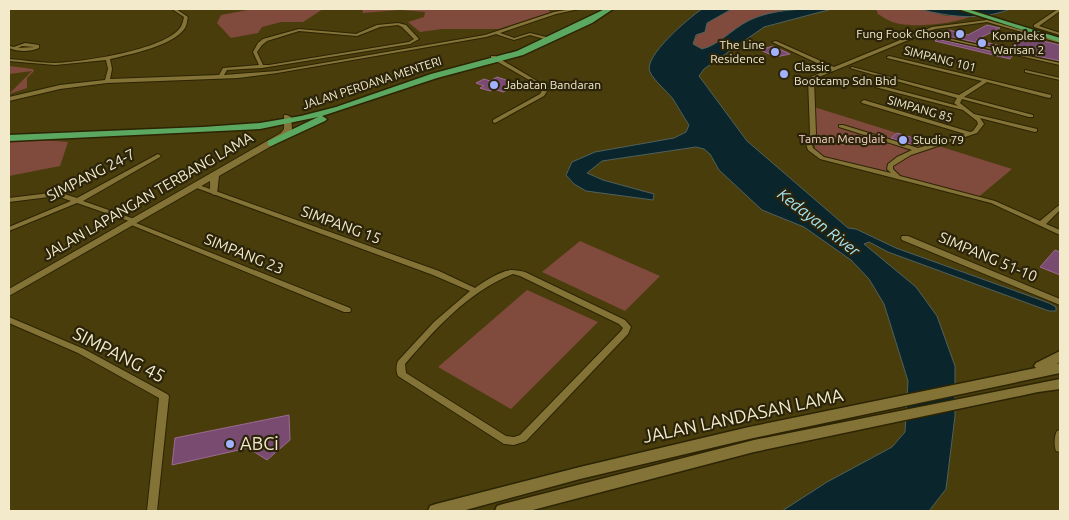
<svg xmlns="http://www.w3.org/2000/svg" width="1069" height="520" viewBox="0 0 1069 520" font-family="Ubuntu,sans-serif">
  <rect width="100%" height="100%" fill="#493d0c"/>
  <path fill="#804a3d" d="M253,9H323L303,22H281L262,27L258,33L231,38L217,23L221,15Z
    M362,9H546L551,12L499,29H442L420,32L408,22L424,17L425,12L400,10L363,13Z
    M729,9H792L749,20L711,47L702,49L693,44C699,26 714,19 729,9Z
    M876,9H919L947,16H971C956,24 912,28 896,23C890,22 883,17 878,14Z
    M9,66L33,69L34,71L27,78V88L9,94L32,71L9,74Z
    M814,107L1012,169L976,199L815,156Z
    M33,139L68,142L60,166L9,176V141Z
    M580,241L660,276L625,311L542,272Z
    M527,290L598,322L511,409L438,367Z"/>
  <path fill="#0a262c" stroke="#50615c" d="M702,9H732L707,23L705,32L696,35L693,44L702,49C719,45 732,29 748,21C774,8 805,9 832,9L764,27L704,69L699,76L747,141L848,228L856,229L896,248L1049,303L1056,307V311H1049L888,252L869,242L864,244L916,287L937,316L955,366V416L946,489L929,511H782L827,482L892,447L905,432L908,381L884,304L869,279L851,260L804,227L762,210L719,170L710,154L704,149L696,147L602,161L587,173L603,180L654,194L653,200L586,191L574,184L566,175L572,162L595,152L674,138L686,132L689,125C683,116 678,107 673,99C666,90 655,82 650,72C642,57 690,17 702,9Z
    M919,9H1010C981,21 949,17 919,9Z"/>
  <path fill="#7a4b71" stroke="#9c6a91" d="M987,25L1000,28L976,40L1009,48L1026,37L1060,45V61L943,35L949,30L968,35Z
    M937,39L1012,56L1010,59L935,41Z
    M773,46L790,54L776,57L760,50Z
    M497,77L512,82L505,86L511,88L503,92L494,89L490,91L480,88L484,86L476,83L484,79L490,81Z
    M897,133L917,139L911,144L891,138Z
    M1055,250L1060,252V275L1040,267Z
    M289,415L290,440L267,460L248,448L172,465L175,438Z"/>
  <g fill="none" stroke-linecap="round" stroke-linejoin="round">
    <g stroke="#2c2403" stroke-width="2">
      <path id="minor" d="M172,9H176L188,17C187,20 187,25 185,28C175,45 128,55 110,59L112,69L110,79L219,75L223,68L259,65L253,52L258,43L263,39L299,29L356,34L377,25L398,23L406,25L419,39L410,44L262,68L227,70L224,75L277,71L485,35L554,12L572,9H579L556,14L500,33L514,38L530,33L546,37V39H544L530,35L514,40L496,34L486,37L277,73L238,78L107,83L60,89L9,101V97L60,85L105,80L108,69L106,60L55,65L9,61V59C24,60 40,63 55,63C82,62 164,50 180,28C182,26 183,21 184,17ZM398,25L402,27L414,39L409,42L269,65H263L257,52L262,45L267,41L299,31L357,36L380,27Z
        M1058,9H1060V11L1039,26L1060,33V35L1034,27V25Z
        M987,20L1060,41V43L987,22L935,29L814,79L816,134L811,141L813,148L824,157L891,173L887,169L888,164L897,157L912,150L839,127V125H843L918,148L965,134L862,103L861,102L864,100L970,132L973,131L978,124L977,121L963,110L875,87L878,85L958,106L954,103L957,98L850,68L852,67L959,95L982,81L887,58V57L889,56L1051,95V97L1049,98L987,82L964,97L1033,115V117H1029L962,99L960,103L974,114L1037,129V131L1035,132L980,118L984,124L977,133L911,155L893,166V169L900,176L995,201L1040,221L1058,206L1060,205V210L1046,224L1060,230V235L991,203L820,159L808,150L805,141L810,134L808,78L830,69L772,42L776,41L834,67L932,27Z
        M934,35L1060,63V65L936,37L934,36Z
        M25,43L39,45V48C30,52 18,52 9,48V46L14,47ZM22,46L35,47L18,48Z
        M491,56H495L549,88L544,96L495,123L493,122V120L540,94L543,88L491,58Z
        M1025,70L1060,78V80L1025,72Z
        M158,154L161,156L160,157L83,201L137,220L138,221L136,223L350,308L351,310L350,312H344L129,224L127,223L129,221L77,203L9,231V227L71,201L57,196L9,202V198L58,192L77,198Z
        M196,184L439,271L475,288C484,281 502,270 512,270C516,270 521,271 525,272L625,320L631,327L628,334L526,441L514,445L504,444L398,376C396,372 396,365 398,361L434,322L470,291L433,275L194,187L193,186ZM513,274L520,276L619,324L623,328L621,331L520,435L514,437L506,436L406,373L405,364C435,329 469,291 513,274Z
        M902,236H908L1060,299V305L902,240L901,238Z
        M9,317L84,349L167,394L169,396L157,511H147L159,398L78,353L9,323Z
        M1060,430V452L1056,451C1054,446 1054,436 1057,431Z"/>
    </g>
    <g stroke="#2c2403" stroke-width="2">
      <path id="tertiary" d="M284,115H287L291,117L292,129L287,137L219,176L217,194L214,195L210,192V181L9,296V289L281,133L284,129Z"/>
    </g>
    <g stroke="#2c2403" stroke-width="3">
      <path id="secondary" d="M1060,351V362L1056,364L1060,363V373L749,439L580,479L462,511H428L430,506L436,504L580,467L749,427L1036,368L1034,366L1036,363Z
        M1060,379V389L1038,392L754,452L529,511H495L497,506L503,504L754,440Z"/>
    </g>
    <g stroke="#2c2403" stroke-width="3">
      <path id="primary" d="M605,9H613L592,23L523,55L437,78L322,116L327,119L325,121L271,146L268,145V141L318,117L260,129L9,141V135L203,127L260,123L301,116L336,107L431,74L517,51Z
        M958,9H967L1060,38V42Z"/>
    </g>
    <use href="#minor" fill="#847337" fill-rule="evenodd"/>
    <use href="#tertiary" fill="#847337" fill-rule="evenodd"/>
    <use href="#secondary" fill="#847337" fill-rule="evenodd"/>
    <use href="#primary" fill="#5ba861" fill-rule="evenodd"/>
  </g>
  <g fill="#a2b2fd" stroke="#2b240a" stroke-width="2">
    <circle cx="960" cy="34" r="5"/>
    <circle cx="982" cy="43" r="5"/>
    <circle cx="775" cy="52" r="5"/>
    <circle cx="784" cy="74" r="5"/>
    <circle cx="494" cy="85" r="5"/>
    <circle cx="903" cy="140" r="5"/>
    <circle cx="230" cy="444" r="5"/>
  </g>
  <g text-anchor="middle" stroke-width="4.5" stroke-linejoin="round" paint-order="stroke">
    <g font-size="12" fill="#f3eacb" stroke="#2b240a" text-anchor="start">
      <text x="950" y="38" text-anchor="end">Fung Fook Choon</text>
      <text x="992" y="40">Kompleks<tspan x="992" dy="14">Warisan 2</tspan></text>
      <text x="765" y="49" text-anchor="end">The Line<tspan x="765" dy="14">Residence</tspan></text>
      <text x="794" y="71">Classic<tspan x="794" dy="14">Bootcamp Sdn Bhd</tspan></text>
      <text x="504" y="89">Jabatan Bandaran</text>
      <text x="913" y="144">Studio 79</text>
    </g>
    <g font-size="12" fill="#f3eacb" stroke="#2b240a">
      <text transform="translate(940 59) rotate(14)" y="4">SIMPANG 101</text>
      <text transform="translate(372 83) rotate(-18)" y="4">JALAN PERDANA MENTERI</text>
      <text transform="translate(920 109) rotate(16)" y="4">SIMPANG 85</text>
    </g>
    <g font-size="12" fill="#f7d0c5" stroke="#2b240a">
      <text x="842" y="143">Taman Menglait</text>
    </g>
    <g font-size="15" fill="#f3eacb" stroke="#2b240a">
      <text transform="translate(91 175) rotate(-27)" y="5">SIMPANG 24-7</text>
      <text transform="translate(148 196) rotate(-30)" y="5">JALAN LAPANGAN TERBANG LAMA</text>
      <text transform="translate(341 225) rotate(20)" y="5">SIMPANG 15</text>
      <text transform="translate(244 254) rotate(22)" y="5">SIMPANG 23</text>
      <text transform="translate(988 257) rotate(23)" y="5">SIMPANG 51-10</text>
    </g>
    <g font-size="16" font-style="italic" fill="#a4e7f8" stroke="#2b240a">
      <text transform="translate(819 222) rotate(38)" y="6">Kedayan River</text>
    </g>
    <g font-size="18" fill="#f3eacb" stroke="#2b240a">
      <text transform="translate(119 355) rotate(27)" y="6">SIMPANG 45</text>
      <text transform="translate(743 416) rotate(-12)" y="6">JALAN LANDASAN LAMA</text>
    </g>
    <g font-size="18" fill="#f3eacb" stroke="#2b240a" text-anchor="start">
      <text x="240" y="450">ABCi</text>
    </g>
  </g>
  <rect width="1069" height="520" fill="none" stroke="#f3eacb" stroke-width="20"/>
</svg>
